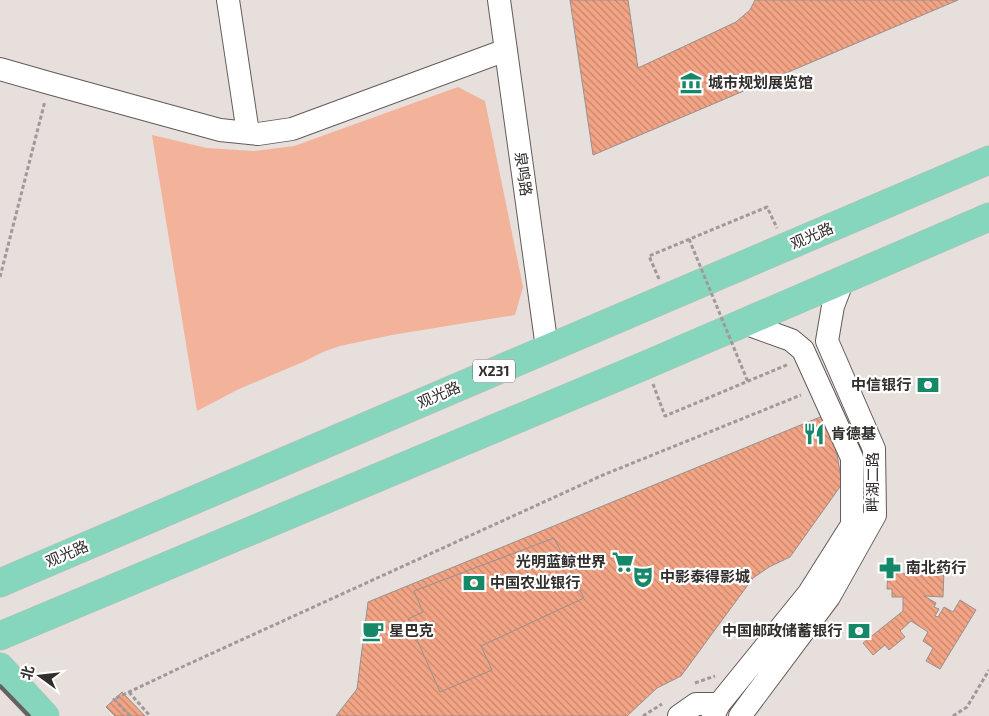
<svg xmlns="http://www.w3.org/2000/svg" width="989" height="716" viewBox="0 0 989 716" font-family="'Exo 2','Noto Sans SC',sans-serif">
  <defs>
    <pattern id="building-back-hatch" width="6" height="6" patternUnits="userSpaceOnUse" patternTransform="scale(1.25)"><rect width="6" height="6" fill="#f3a485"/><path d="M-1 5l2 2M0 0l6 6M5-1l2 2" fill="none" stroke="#c5866d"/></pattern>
  </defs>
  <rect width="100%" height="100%" fill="#e6dfdc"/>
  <path fill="#f3b39a" d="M458,87L485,101L523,287L515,315L392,335L340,346L323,352L303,362L239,389L197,411L152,135L207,148L254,151L294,146Z"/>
  <path fill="url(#building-back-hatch)" stroke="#98918e" d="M570,0H628L638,68L736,22L750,10L755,0H958L593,155Z
    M830,413L842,484L790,557L769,567L753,578L681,676L657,688L627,716H336L357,689L368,602Z
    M554,538L584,598L481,646L492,670L440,692L408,619L423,612L414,591Z
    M928,570H944L943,597L924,596L936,603L934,607L939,609L935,616L938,617L944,607L953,612L960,600L976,610L940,669L926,661L933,648L923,641L928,632L911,621L900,631L905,637L889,650L885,645L873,655L863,643L903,611V597H892V589H887L888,573L928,574Z
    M122,692L145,716H115L106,707Z"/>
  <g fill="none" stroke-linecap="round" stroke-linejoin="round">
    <g stroke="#625b59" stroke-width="24">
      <path id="minor" d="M228,0L248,133
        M499,0L547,348
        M0,69L49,83L220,130L258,134L292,129L506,50
        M679,716L696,704H719
        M713,716L719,704L809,593L852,525V458L803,350L791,340L744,323
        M740,716L829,597L875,515L874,449L827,341L833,306L843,280"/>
    </g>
    <g stroke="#bdbcbc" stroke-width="29">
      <path id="major" d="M0,583L989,160
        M0,636L646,365L989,217
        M0,667L45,716"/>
    </g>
    <path stroke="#9f9a98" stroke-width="3" stroke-dasharray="4 2.5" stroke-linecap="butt" d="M0,277L45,101
      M659,279L649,256L767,207L777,228
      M653,384L665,416L789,364
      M695,683L715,676
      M129,692L150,716
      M130,716L114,699L182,667L603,475L801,395
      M643,716L662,704
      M953,716L967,707L989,670"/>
    <use href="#minor" stroke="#fff" stroke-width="22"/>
    <use href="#major" stroke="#86d5bd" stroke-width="28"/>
    <path stroke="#65615f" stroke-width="4" d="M0,686L29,716"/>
    <path stroke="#9f9a98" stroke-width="3" stroke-dasharray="4 2.5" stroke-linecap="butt" d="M689,239L748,382"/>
  </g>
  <defs>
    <g id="museum-bare" transform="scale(1.725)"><path d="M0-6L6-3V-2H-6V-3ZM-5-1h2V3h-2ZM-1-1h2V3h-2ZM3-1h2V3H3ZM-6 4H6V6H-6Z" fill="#158868" stroke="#fff" stroke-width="2.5" paint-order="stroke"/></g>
    <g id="bank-bare" transform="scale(1.725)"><path d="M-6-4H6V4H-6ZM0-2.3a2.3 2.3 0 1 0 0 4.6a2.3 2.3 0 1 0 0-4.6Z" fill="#158868" stroke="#fff" stroke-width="2.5" paint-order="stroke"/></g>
    <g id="restaurant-bare" transform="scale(1.725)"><path d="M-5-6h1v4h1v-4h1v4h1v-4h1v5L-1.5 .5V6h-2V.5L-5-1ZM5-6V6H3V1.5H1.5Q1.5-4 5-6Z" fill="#158868" stroke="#fff" stroke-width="2.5" paint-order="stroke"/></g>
    <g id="supermarket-bare" transform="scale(1.725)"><path d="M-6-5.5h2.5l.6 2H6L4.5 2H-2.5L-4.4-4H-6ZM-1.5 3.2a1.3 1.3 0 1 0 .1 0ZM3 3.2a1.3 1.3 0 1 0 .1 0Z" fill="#158868" stroke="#fff" stroke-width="2.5" paint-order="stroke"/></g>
    <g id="pharmacy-bare" transform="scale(1.725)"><path d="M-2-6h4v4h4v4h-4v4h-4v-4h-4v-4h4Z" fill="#158868" stroke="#fff" stroke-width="2.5" paint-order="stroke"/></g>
    <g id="theatre-bare" transform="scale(1.725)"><path d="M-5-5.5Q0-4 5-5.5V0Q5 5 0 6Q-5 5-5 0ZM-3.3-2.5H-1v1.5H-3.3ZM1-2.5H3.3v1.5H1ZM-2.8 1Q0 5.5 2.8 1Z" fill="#158868" stroke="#fff" stroke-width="2.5" paint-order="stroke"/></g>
    <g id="cafe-bare" transform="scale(1.725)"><path d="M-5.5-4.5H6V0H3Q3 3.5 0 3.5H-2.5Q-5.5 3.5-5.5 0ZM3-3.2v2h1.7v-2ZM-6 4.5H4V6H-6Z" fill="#158868" stroke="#fff" stroke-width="2.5" paint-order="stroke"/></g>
  </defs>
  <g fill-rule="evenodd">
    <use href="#museum-bare" x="691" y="83"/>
    <use href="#bank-bare" x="928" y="385"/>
    <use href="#restaurant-bare" x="814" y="434"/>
    <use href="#supermarket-bare" x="623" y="562"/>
    <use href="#pharmacy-bare" x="890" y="568"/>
    <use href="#theatre-bare" x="643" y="577"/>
    <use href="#bank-bare" x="474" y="583"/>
    <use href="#cafe-bare" x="373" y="631"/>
    <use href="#bank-bare" x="859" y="631"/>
  </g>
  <g text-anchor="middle" stroke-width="4.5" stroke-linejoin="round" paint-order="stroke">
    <rect fill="#fff" stroke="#6f6d6c" stroke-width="1" x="473" y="359.5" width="42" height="23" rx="4"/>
    <g font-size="14" font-weight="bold" fill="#312e2d">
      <text x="494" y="376">X231</text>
    </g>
    <g font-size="15" font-weight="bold" fill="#312e2d" stroke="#fff" text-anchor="start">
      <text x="708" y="88">城市规划展览馆</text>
      <text x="911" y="390" text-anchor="end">中信银行</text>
      <text x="831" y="439">肯德基</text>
      <text x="606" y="567" text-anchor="end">光明蓝鲸世界</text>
      <text x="906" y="573">南北药行</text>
      <text x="660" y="582">中影泰得影城</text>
      <text x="490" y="588">中国农业银行</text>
      <text x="389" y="636">星巴克</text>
      <text x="842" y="636" text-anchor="end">中国邮政储蓄银行</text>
    </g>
    <g font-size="15" fill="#312e2d" stroke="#fff">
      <text transform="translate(523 174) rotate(82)" y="5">泉鸣路</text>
      <text transform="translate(812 236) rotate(-23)" y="5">观光路</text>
      <text transform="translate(439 395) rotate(-23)" y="5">观光路</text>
      <text transform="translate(873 482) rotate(-90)" y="5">畔湖二路</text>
      <text transform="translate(67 554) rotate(-23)" y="5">观光路</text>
    </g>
  </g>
  <g transform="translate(40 676) rotate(285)" stroke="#ffffff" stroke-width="4" paint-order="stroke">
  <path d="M0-4L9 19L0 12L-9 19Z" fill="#312e2d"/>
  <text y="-8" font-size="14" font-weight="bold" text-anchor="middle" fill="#312e2d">北</text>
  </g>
</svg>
